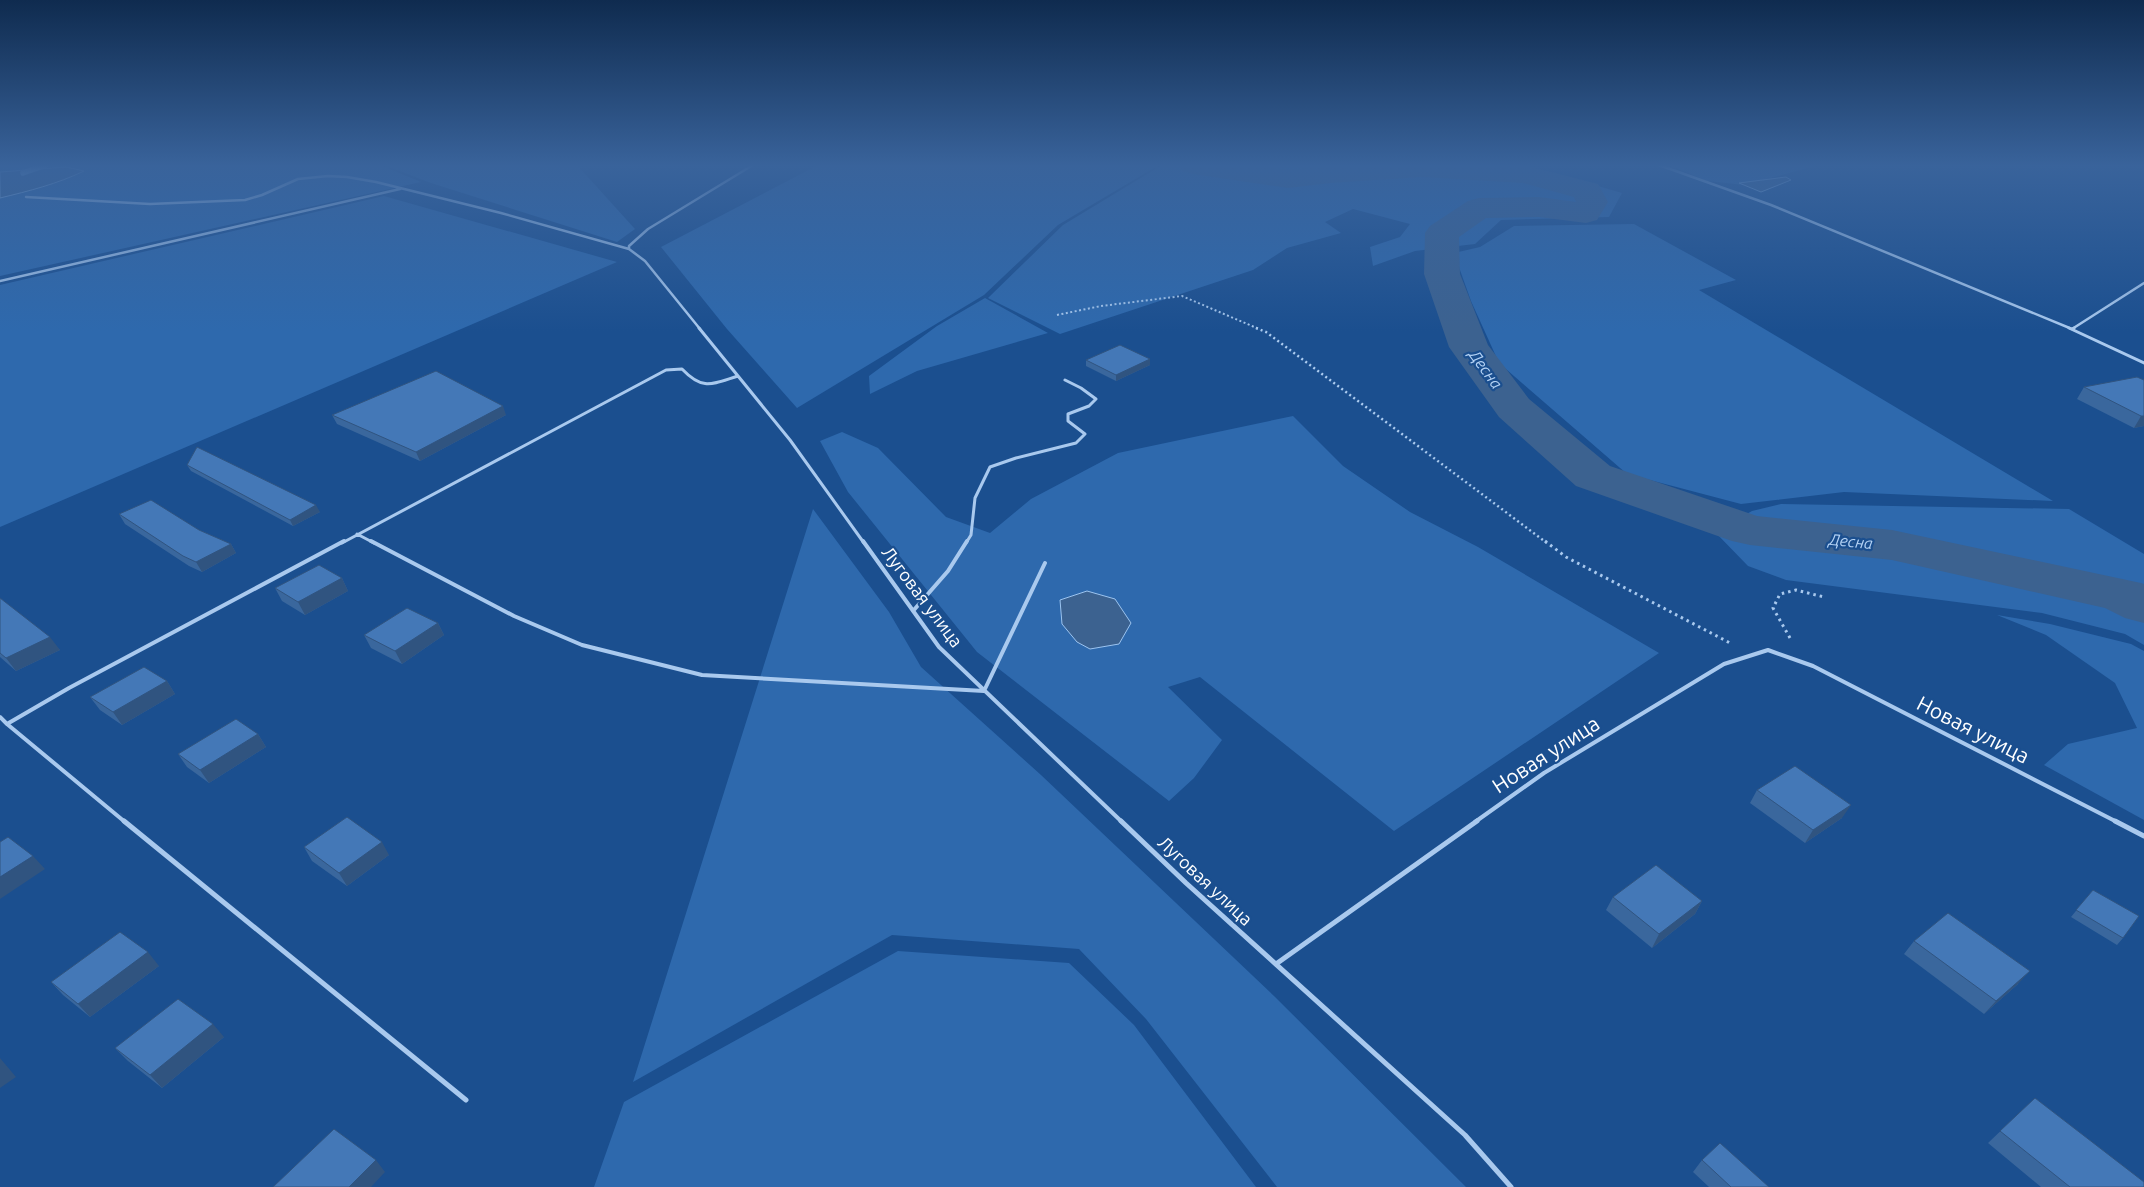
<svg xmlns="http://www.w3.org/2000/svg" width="2144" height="1187" viewBox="0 0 2144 1187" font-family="Ubuntu,sans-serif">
  <rect width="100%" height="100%" fill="#1b4f8f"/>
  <path fill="#2e69ad" d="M0,165H380L421,182L0,276Z
    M384,165H577L635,229L617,242L431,183Z
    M818,165H1159L1058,225L984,295L797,408L727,329L661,247Z
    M1162,165H1496L1499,167L1553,173L1622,193L1609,217L1501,220L1475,244L1415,251L1373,266L1370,247L1400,237L1410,224L1353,209L1325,222L1341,233L1287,248L1253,270L1060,334L988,298L1063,225Z
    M1669,165H1819L1744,185L1707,181Z
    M384,196L617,262L0,527V285Z
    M1634,224L1736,280L1699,290L2053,501L1844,492L1741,504L1627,474L1499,363L1471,301L1454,253L1480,247L1514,226Z
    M985,298L1048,333L917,371L870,394L869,376L937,326Z
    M1293,416L1343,466L1410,512L1478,547L1659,653L1394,831L1200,677L1168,687L1222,740L1194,778L1169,801L977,652L848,492L820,441L842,432L878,448L946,517L990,533L1031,499L1118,453Z
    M1781,504L2069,509L2144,554V645L2125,634L2042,613L1786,580L1748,566L1715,532L1752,511Z
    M813,509L889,612L921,667L1041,775L1274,996L1466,1187H1277L1146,1019L1079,949L892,935L633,1082Z
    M1997,615L2050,624L2131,644L2144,651V820L2044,765L2068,744L2137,728L2115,683L2046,635Z
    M898,951L1069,963L1134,1025L1256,1187H594L624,1102Z"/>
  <path fill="#3c6290" stroke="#9cc4f0" d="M66,167L84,171C57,184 29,191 0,198V172Z
    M1786,177L1791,180L1761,192L1739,183Z
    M1087,591L1115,599L1131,623L1119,644L1090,649L1077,642L1062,624L1060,600Z"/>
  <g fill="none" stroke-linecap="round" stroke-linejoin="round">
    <path stroke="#9cc4f0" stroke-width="5.5" d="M23,173L46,165"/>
    <path fill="#3c6290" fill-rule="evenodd" d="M1178,165H1255L1288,170L1329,165H1524L1598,184L1608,202L1597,220L1586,223L1539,217L1486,218L1459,237L1460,274L1488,345L1529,399L1610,466L1757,516L1892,530L2141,583L2144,584V623L2125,618L2105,608L1892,560L1750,545L1732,541L1576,486L1499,417L1449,347L1424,274L1425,233L1430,226L1468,201L1479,198L1539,197L1576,202L1574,197L1523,183L1422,177L1330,183L1288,188L1193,174L1182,171Z"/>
    <path stroke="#a9c9ee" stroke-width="2" stroke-dasharray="2 2.5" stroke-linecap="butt" d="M1057,315L1101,306L1182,296L1259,329"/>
    <path stroke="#a9c9ee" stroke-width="2.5" stroke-dasharray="2 3" stroke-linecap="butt" d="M1256,328L1266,332L1547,543"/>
    <path stroke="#a9c9ee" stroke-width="3" stroke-dasharray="2.5 4" stroke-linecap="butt" d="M1545,541L1566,557L1732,644
      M1790,638L1773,608L1780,594L1796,590L1824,597"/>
    <path stroke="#a9c9ee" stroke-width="2.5" d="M1659,165L1771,205L2072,329
      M26,197L150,204L245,200L262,195L298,179L328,176L347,177L376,182L501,213L629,249
      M0,281L400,189
      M700,329L645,261L629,249V246L648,229L753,165
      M2072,329L2144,283"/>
    <path stroke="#a9c9ee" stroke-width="3" d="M699,328L790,440L864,543
      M2069,328L2144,363
      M2072,329L2074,328
      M357,534L374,543
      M342,543L666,370L682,369C703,391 712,384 738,376
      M966,543L971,535L975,498L990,467L1016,458L1076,443L1085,434L1068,421V414L1089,406L1096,399L1081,388L1065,380"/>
    <path stroke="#a9c9ee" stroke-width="4" d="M371,541L514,616L582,645L702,675L984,691L1045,563
      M863,541L939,647L1122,822
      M913,611L948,571L967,541
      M0,717L7,724
      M125,822L7,724L69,688L344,541
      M1475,822L1544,773L1724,664L1768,650L1813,666L2117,822"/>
    <path stroke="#a9c9ee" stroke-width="5" d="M124,821L466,1100
      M1121,821L1186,883L1465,1135L1511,1187
      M2115,821L2144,836
      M1276,964L1477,821"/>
  </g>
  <path fill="#3a679d" d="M1150,359V365L1116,381L1086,366V360Z
    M2144,380V426L2134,428L2077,399L2084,387Z
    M332,415H506L420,461L337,424Z
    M187,465L320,512L293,526L191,471Z
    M119,514L199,530L231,544L236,553L202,572L189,566L125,524Z
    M342,578L348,591L305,615L282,601L275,588Z
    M0,598L60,650L16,671L0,657Z
    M438,623L444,635L402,664L371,648L364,635Z
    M167,681L175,694L122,725L100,710L90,697Z
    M258,734L266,747L209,783L187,767L178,754Z
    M1757,790L1842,818L1805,843L1750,803Z
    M304,847L389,855L347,886L312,861Z
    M2093,890L2123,938L2117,945L2071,917Z
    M1613,897L1702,901L1695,914L1652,948L1606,910Z
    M1914,941L2018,984L1984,1014L1904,954Z
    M159,966L90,1017L63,995L51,982Z
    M224,1037L162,1088L128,1061L115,1048Z
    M2035,1098L2144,1187H2041L1988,1143Z
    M1702,1160L1769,1187H1709L1693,1172Z"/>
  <path fill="#305480" d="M1150,359V365L1116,381V375Z
    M503,406L506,415L420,461L416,452Z
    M2141,416H2144V426L2134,428Z
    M316,505L320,512L293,526L290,520Z
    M231,544L236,553L202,572L196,562Z
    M342,578L348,591L305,615L298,602Z
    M438,623L444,635L402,664L395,651Z
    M50,637L60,650L16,671L6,658Z
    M167,681L175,694L122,725L113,712Z
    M258,734L266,747L209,783L200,770Z
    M1851,805L1842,818L1805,843L1813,830Z
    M382,842L389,855L347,886L339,873Z
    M33,856L45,869L0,899V877Z
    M1702,901L1695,914L1652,948L1659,934Z
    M148,952L159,966L90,1017L78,1004Z
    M2030,971L2018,984L1984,1014L1996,1001Z
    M213,1024L224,1037L162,1088L150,1075Z
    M0,1058L16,1077L0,1088Z
    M376,1160L385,1172L371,1187H349Z"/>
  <path fill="#4478b7" stroke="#305480" d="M1120,345L1150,359L1116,375L1086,360Z
    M436,371L503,406L416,452L332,415Z
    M2137,377L2144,380V416H2141L2084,387Z
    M197,447L316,505L290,520L187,465Z
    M151,500L199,530L231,544L196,562L183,556L119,514Z
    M319,565L342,578L298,602L275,588Z
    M0,598L50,637L6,658L0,653Z
    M407,608L438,623L395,651L364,635Z
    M144,667L167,681L113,712L90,697Z
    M236,719L258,734L200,770L178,754Z
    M1795,766L1851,805L1813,830L1757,790Z
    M347,817L382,842L339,873L304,847Z
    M8,837L33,856L0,877V842Z
    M1656,865L1702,901L1659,934L1613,897Z
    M2093,890L2139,916L2123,938L2076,910Z
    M1948,913L2030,971L1996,1001L1914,941Z
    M120,932L148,952L78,1004L51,982Z
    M178,999L213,1024L150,1075L115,1048Z
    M2035,1098L2144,1182V1187H2070L2000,1131Z
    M334,1129L376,1160L349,1187H273Z
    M1720,1143L1769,1187H1731L1702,1160Z"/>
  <linearGradient id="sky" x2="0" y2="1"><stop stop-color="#0f2b4f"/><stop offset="0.5" stop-color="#39639b"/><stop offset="1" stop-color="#39639b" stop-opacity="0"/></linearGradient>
  <rect width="2144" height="331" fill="url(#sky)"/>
  <g text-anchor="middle" stroke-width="4.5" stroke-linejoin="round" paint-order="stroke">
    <g font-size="16" font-style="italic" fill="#b5d3f5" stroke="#1b4f8f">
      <text transform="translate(1486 369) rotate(54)" y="6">Десна</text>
      <text transform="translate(1851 541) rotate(6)" y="6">Десна</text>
    </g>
    <g font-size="18" fill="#fff" stroke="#1b4f8f">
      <text transform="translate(922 597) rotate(53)" y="6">Луговая улица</text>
      <text transform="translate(1205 881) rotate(43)" y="6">Луговая улица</text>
    </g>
    <g font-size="21" fill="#fff" stroke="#1b4f8f">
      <text transform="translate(1973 730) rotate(27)" y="7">Новая улица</text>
      <text transform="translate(1546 755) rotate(-33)" y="7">Новая улица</text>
    </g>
  </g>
</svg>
